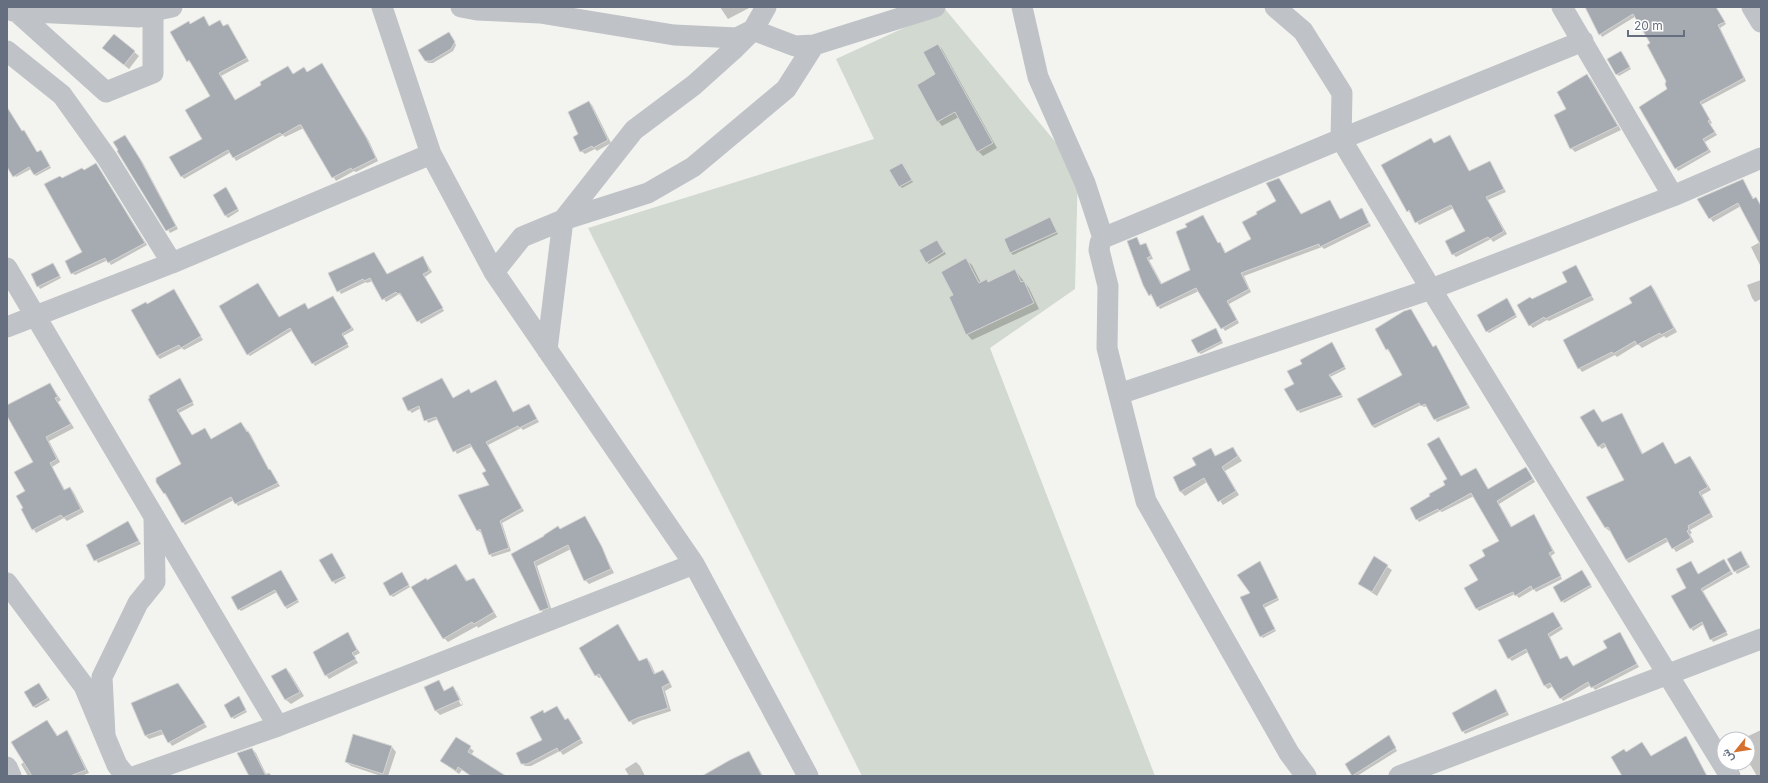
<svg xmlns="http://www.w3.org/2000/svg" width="1768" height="783" viewBox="0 0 1768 783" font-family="Inter,Vazirmatn,sans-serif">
  <rect width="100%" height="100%" fill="#f3f4f0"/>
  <path fill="#d2d9d0" d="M945,9L1078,169L1075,289L990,348L1155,776H862L588,228L874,139L836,59Z"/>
  <path fill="#0003" fill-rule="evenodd" d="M720,7H751L728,19Z
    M1586,7H1645L1646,10L1602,37Z
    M1664,7H1716L1726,24L1720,28L1746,81L1701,105L1712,123L1710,124L1717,135L1705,142L1711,152L1678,171L1640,107L1669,89L1652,43Z
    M204,18L210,27L219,21L224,27L227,25L249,61L221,76L236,101L263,85L288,67L293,75L309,76L322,64L369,141L378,161L356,172L354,171L336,181L304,128L285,137L283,135L236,161L231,152L184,179L170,158L203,139L212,96L191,63L188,61L190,25Z
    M114,35L139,56L129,69L103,48Z
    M451,36L456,45L453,51L433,63H428L426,61Z
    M938,45L942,49L997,148L983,156L978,151L959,117L942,126L938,121L918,85L937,75Z
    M1623,54L1631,69L1619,76L1617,74Z
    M1587,75L1591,79L1621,130L1575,152L1571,148L1568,109Z
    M589,102L592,105L611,143L597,151L595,149L585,154L581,151L580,134Z
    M24,131L37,153L41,151L43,153L51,168L36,176L31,169L16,177L7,161V156Z
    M125,136L143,163L178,229L170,233L119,150Z
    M1450,136L1470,172L1490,162L1506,192L1488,200L1507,234L1493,242L1491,239L1456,257L1453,254L1466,232L1454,208L1419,225L1412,213L1411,214L1408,211L1431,139L1435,144Z
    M902,164L913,182L902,188L900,186Z
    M98,166L147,245L111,265L108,260L75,275L72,273L83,252L84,171Z
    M1279,179L1302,215L1330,201L1341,220L1362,209L1371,226L1324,249L1322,247L1244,276L1251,292L1229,304L1239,323L1225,331L1199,291L1160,309L1153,297L1150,295L1136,238L1141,245L1145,244L1148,247L1153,259L1149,260L1162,284L1192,271L1188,227L1203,216L1218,244L1222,246L1226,253L1252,239L1258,214L1277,201Z
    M1742,180L1754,199L1756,198L1761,205V267L1751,247L1760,242L1741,206L1713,222L1698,199Z
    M228,190L239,211L228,218L226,216Z
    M1050,218L1058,234L1013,255L1011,253L1005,239Z
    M937,241L946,254L929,264L927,262Z
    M423,257L432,272L425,277L444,311L421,324L403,296H401L399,294L386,302L373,281L367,283L366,282L341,294L329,274L387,275Z
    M966,260L972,265L981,283L987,280L989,283L1015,270L1029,288L1039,309L972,340L967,334L954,295Z
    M55,266L61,278L40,289L32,275Z
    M1575,266L1594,300L1549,321L1547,320L1533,328L1530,325L1532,300L1569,283Z
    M1761,280V299L1755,302L1752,298L1747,285Z
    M258,284L280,318L305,304L309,310L333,297L354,330L343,336L349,347L315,366L293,330L250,356L248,354Z
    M1651,286L1654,289L1677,332L1666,338L1664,336L1642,348L1638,344L1617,357L1615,355L1582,372L1579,368L1633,303Z
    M174,290L203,340L184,350L182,348L160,359L157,356L146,303L148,305Z
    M1508,302L1517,317L1489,333L1487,331Z
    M1376,329L1433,348L1436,346L1470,408L1437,422L1427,406L1424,407L1421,405L1375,428L1372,426L1404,375L1391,351L1389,352L1387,349Z
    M1216,330L1223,343L1201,354L1199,353Z
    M1332,343L1346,369L1330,377L1343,397L1300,413L1285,390L1295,384L1303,364Z
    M179,379L194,405L179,413L192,436L205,429L212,440L241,423L251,435L269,470L280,486L238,506L234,500L185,525L183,522L157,482L182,464L149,400Z
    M496,381L514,413L529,405L539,422L523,430L521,428L488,445L524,511L502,523L511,551L492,557L490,554L482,532L481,533L478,530L490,485L487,472L473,446L457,454L438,419L428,423L421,408L412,413L409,410L444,382L454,399L468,390L472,394Z
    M50,384L61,400L58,402L74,428L49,441L60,462L52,467L65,490L70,488L73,491L84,512L67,521L64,518L36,533L22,509L24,508L26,491L34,463L7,414V407Z
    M1594,410L1603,423L1621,414L1624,417L1643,454L1663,443L1676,465L1690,457L1693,460L1711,490L1702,495L1713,517L1690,530L1692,533L1690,534L1694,542L1676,552L1669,541L1629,563L1626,560L1610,530L1609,531L1606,528L1626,481L1607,446L1602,449L1599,446Z
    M1441,441L1462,477L1476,469L1489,490L1526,469L1529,471L1535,482L1499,504L1512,527L1534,515L1536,518L1555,553L1551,556L1562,579L1536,592L1534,589L1519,598L1515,594L1479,611L1477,609L1465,588L1479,580L1500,542L1474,496L1442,512L1440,511L1419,522L1417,519L1432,497L1446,485L1448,480Z
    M1233,448L1242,461L1225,471L1239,495L1223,505L1207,482L1185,496L1181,492L1174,478L1198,466L1210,449L1216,456Z
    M584,517L588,521L614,573L589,584L585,580L571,549L537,566L552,611L545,614L541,610L512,554Z
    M130,525L141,544L98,563L88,546Z
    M1741,552L1750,567L1737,574L1728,559Z
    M332,554L346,578L335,584L321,560Z
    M1374,558L1392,570L1377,596L1359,584Z
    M1724,560L1733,574L1703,591L1728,635L1713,642L1704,624L1693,631L1691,628L1687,588L1691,562L1699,575Z
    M456,565L468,582L473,579L477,583L497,617L478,628L477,626L448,642L444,638L427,581Z
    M1262,565L1279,600L1264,608L1276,631L1263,638L1261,636L1252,593Z
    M1582,571L1592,587L1564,603L1554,587Z
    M283,573L299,602L287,609L277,592L241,611L239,609Z
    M404,576L410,587L393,597L391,595Z
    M1553,613L1563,629L1550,637L1561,660L1567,657L1574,667L1609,648L1620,633L1639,667L1595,690L1591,685L1563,701L1553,686L1548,689L1545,686L1528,652L1512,661L1509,658Z
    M618,626L640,662L647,659L650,662L656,675L663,671L666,674L672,687L665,691L671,711L640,721L633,725L602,677L599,678L596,675Z
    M347,633L360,653L354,656L358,663L329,679L326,675Z
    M286,669L290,673L304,696L291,704L286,700L273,677Z
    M438,681L445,691L453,687L457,692L463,705L440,715L436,711L425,687ZM454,691H457L463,704L461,705Z
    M39,684L50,700L36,708L34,707Z
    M178,684L207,727L172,746L164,734L149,739L146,736L132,704Z
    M1498,692L1509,715L1465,734L1453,714Z
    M240,699L247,712L234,719L232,717Z
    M557,707L566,720L568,719L571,722L583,743L563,755L560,751L531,766H525L522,763L544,740L542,711L545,714Z
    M47,721L58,736L67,732L70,735L89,773L81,776H28L21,764L25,762Z
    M1761,730V776H1757L1748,761V739H1742Z
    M1389,736L1397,751L1357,776H1354L1346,764Z
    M456,738L474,751L471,755L493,776H471L462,770L459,774L441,761Z
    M392,747L396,752L388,776H381L351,766L346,762Z
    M252,749L256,753L266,774L269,773L272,776H250Z
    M749,752L763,776H704Z
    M636,762L640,766L645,776H629L625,769Z"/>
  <path fill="#a6abb2" stroke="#d5d5d3" d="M1585,7H1716L1725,22L1718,25L1744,78L1700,102L1710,120L1708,121L1715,132L1703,139L1709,150L1675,169L1639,107L1667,89L1665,84L1666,81L1647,45L1650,43L1633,14L1599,35Z
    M204,16L209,26L220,20L223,26L228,24L247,58L219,73L235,100L261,85L260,82L288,66L293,74L304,67L307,72L322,63L366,137L376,158L352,170L351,168L332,178L301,125H299L282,135L280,133L233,158L228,150L181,177L169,157L202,139L185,110L210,96L189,60L187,62L170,32L189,21L190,24Z
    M449,32L455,42L451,49L431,61H425L418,50Z
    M114,34L135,51L124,65L102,48Z
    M938,44L993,143L977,152L955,112L937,122L917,85L935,74L923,52Z
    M1621,51L1630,67L1616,75L1607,59Z
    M1587,74L1618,126L1570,149L1554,115L1566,109L1557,92Z
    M589,101L608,140L593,148L592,146L580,152L573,137L578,134L568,112Z
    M7,107L22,131L24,130L37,152L41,150L50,166L34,175L29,167L13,177L7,167Z
    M125,135L140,159L176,226L166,231L117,151L118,150L113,142Z
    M1450,135L1469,171L1490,161L1504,189L1486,197L1504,231L1490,239L1488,237L1452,255L1445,241L1465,231L1451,205L1415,223L1409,210L1407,212L1381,165L1431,138L1434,143Z
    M96,163L145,243L108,263L105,258L71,274L65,261L82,252L44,184L60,176L62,178L82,168L84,170Z
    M902,163L912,180L899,187L889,170Z
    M1279,178L1301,214L1330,200L1340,219L1362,208L1369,223L1320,247L1319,244L1241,273L1249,289L1227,301L1237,320L1221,329L1196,288L1157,307L1151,294L1149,296L1143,285L1127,241L1137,237L1140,245L1146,243L1151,256L1147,258L1161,284L1190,270L1176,232L1177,231L1187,227L1185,224L1203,215L1218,243L1220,242L1225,253L1251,239L1242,222L1257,214L1256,212L1276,201L1266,183Z
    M1743,179L1753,199L1756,197L1761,206V246L1738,203L1709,219L1697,199Z
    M226,187L238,209L225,216L213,195Z
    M1050,217L1057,232L1010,253L1004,239Z
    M937,240L944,252L926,263L919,250Z
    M374,252L387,274L423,256L429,269V271L423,274L443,308L417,322L400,293L398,294L396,292L382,300L370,278L364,281L363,279L337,292L328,273Z
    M966,258L979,283L987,279L988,282L1015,269L1021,282L1024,281L1034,303L966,335L949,297L953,295L941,272Z
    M53,263L60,276L37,287L31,274Z
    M1576,265L1592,296L1545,319L1544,317L1529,326L1517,305L1530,297L1532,299L1567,282L1562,272Z
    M258,283L279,317L305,303L308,309L333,296L352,328L342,334L348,344L312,364L290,328L247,355L219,306Z
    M1651,285L1674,328L1661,335L1660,333L1637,345L1635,341L1613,354L1612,352L1578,369L1563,340L1632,303L1629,298Z
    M174,289L201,336L181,348L179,345L157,356L131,310L146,302L147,304Z
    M1507,298L1516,315L1486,332L1477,315Z
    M1411,309L1433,347L1436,345L1468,405L1434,420L1425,404L1421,406L1419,403L1372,426L1357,399L1402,375L1388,349L1386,350L1375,329L1404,311Z
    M1216,328L1222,341L1198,353L1191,340Z
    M1332,342L1345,367L1329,375L1342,395L1297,411L1284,389L1294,384L1287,371L1302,364L1300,360Z
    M180,378L193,402L177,410L192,435L205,428L211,439L241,422L247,432L248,431L269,470L270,469L278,483L235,504L231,497L182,523L165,493L164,494L156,482V478L181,464L148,399L150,398L149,396Z
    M442,378L453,398L469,389L471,393L496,380L513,412L529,404L537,419L519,428L518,426L486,442L522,508L500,521L509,548L489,555L480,529L477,531L458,495L489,485L482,473L486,471L470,444L453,452L436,417L424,421L419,406L408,411L402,398Z
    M50,383L58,397L55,398L71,424L46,437L57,459L50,463L64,490L70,487L81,509L63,518L61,515L32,530L21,509L23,508L16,496L25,491L14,472L33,462L7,416V405Z
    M1594,409L1602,422L1622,413L1642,454L1663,442L1675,464L1690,456L1708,487L1699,492L1711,513L1688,526L1689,529L1687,531L1691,538L1672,549L1666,538L1626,560L1608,527L1605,528L1586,497L1624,480L1604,443L1598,447L1580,417Z
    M1439,437L1461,476L1476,468L1488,489L1526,467L1533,479L1497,501L1511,527L1534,514L1553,551L1549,553L1561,576L1533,590L1531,586L1515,596L1513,592L1476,609L1464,588L1478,580L1469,565L1485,556L1482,550L1499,541L1471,493L1439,511L1438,509L1416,520L1410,508L1430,496L1429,494L1445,485L1443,481L1447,479L1427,444Z
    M1233,447L1238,456L1222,467L1236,491L1218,502L1204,478L1180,492L1173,477L1196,465L1192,458L1211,448L1215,456Z
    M585,516L602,547L611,569L584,581L568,545L534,562L549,608L540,611L511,554L544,536V535L558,526L560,529Z
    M128,521L139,541L94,561L86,545Z
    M1741,551L1748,565L1734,572L1727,559Z
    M332,553L345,576L332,582L319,560Z
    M1374,556L1388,565L1372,592L1358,584Z
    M1724,559L1731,571L1701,589L1727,632L1710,640L1702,622L1690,629L1671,596L1686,588L1676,569L1691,561L1698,574Z
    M1260,561L1278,598L1263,605L1275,629L1260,637L1240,597L1250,593L1237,575Z
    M456,564L466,581L474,578L494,612L474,624L472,622L443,639L411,587L426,578L427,580Z
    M281,570L298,600L285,607L275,590L238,610L231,597Z
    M1582,570L1591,585L1561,602L1553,587Z
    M402,572L409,585L390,596L383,583Z
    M1553,612L1561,626L1548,634L1560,659L1567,656L1573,666L1607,648L1603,641L1620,632L1637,664L1591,688L1588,682L1560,699L1550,683L1544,686L1526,649L1508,659L1498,640Z
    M618,624L639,661L647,658L654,674L663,670L670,683L662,687L668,708L637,718L629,722L599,674L595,676L579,648Z
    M348,632L357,650L352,653L356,659L325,676L313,652Z
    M286,668L300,692L285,700L271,676Z
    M439,680L444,691L453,686L460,700L435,711L424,687Z
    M39,683L48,698L33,707L24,692Z
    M178,683L205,723L168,743L161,730L145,736L131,703Z
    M1496,689L1507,712L1462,732L1452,713Z
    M239,696L246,710L231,718L224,705Z
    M557,706L565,720L568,718L581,739L559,752L557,748L527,764H521L516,753L542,740L530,717L543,710L544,713Z
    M47,720L57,736L67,730L86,770L70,776H32L11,742Z
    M353,734L392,746L383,774L345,762Z
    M1389,735L1396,748L1352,776L1345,764Z
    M1686,736L1707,776H1622L1611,757L1624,749L1626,752L1642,742L1651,756Z
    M456,737L471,746L468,752L506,776H471L458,767L456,771L440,761Z
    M252,748L266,776H249L237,753Z
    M749,751L762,776H702L730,760Z"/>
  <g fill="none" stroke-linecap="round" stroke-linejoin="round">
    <path stroke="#bfc2c6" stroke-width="21" d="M382,7L431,154L494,272L694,564L808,776
      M461,7L477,10L540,13L674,35L737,38L753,30L795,46L814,45L786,89L693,167L648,193L563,220L547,350
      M1022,7L1038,77L1085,183L1103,238
      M1275,7L1303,31L1342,93L1341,139L1431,289L1730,776
      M1562,7L1673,196
      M1752,7L1761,22
      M12,11L139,17L163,7
      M17,12L106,92L153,73V11L172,7
      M814,45L935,7
      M7,51L62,95L107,158L172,263
      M7,268L278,726
      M494,272L522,237L563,220L634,130L694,85L733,50L753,30L766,7
      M7,327L172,263L431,154
      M1119,394L1431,289L1673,196L1761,158
      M7,583L84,686L117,765L126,776
      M105,735L102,677L138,603L155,582L154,516
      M7,767L11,776
      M136,776L278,726L694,564
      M1306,776L1289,753L1146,501L1107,348L1108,286L1099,250L1100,243L1103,238L1341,139L1583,41
      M1399,776L1761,639"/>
  </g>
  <rect width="1768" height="783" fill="none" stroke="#656f7f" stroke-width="16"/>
  <g transform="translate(1736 751) rotate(240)"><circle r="19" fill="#ffffff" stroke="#c1c5cc"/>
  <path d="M0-3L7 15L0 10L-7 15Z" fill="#d6702e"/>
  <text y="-6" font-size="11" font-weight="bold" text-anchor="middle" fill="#656f7f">ش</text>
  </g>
  <path d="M1628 30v6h56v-6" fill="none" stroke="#656f7f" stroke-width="2"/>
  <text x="1634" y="30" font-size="12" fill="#656f7f" stroke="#ffffff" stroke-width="3" paint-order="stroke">20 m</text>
</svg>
